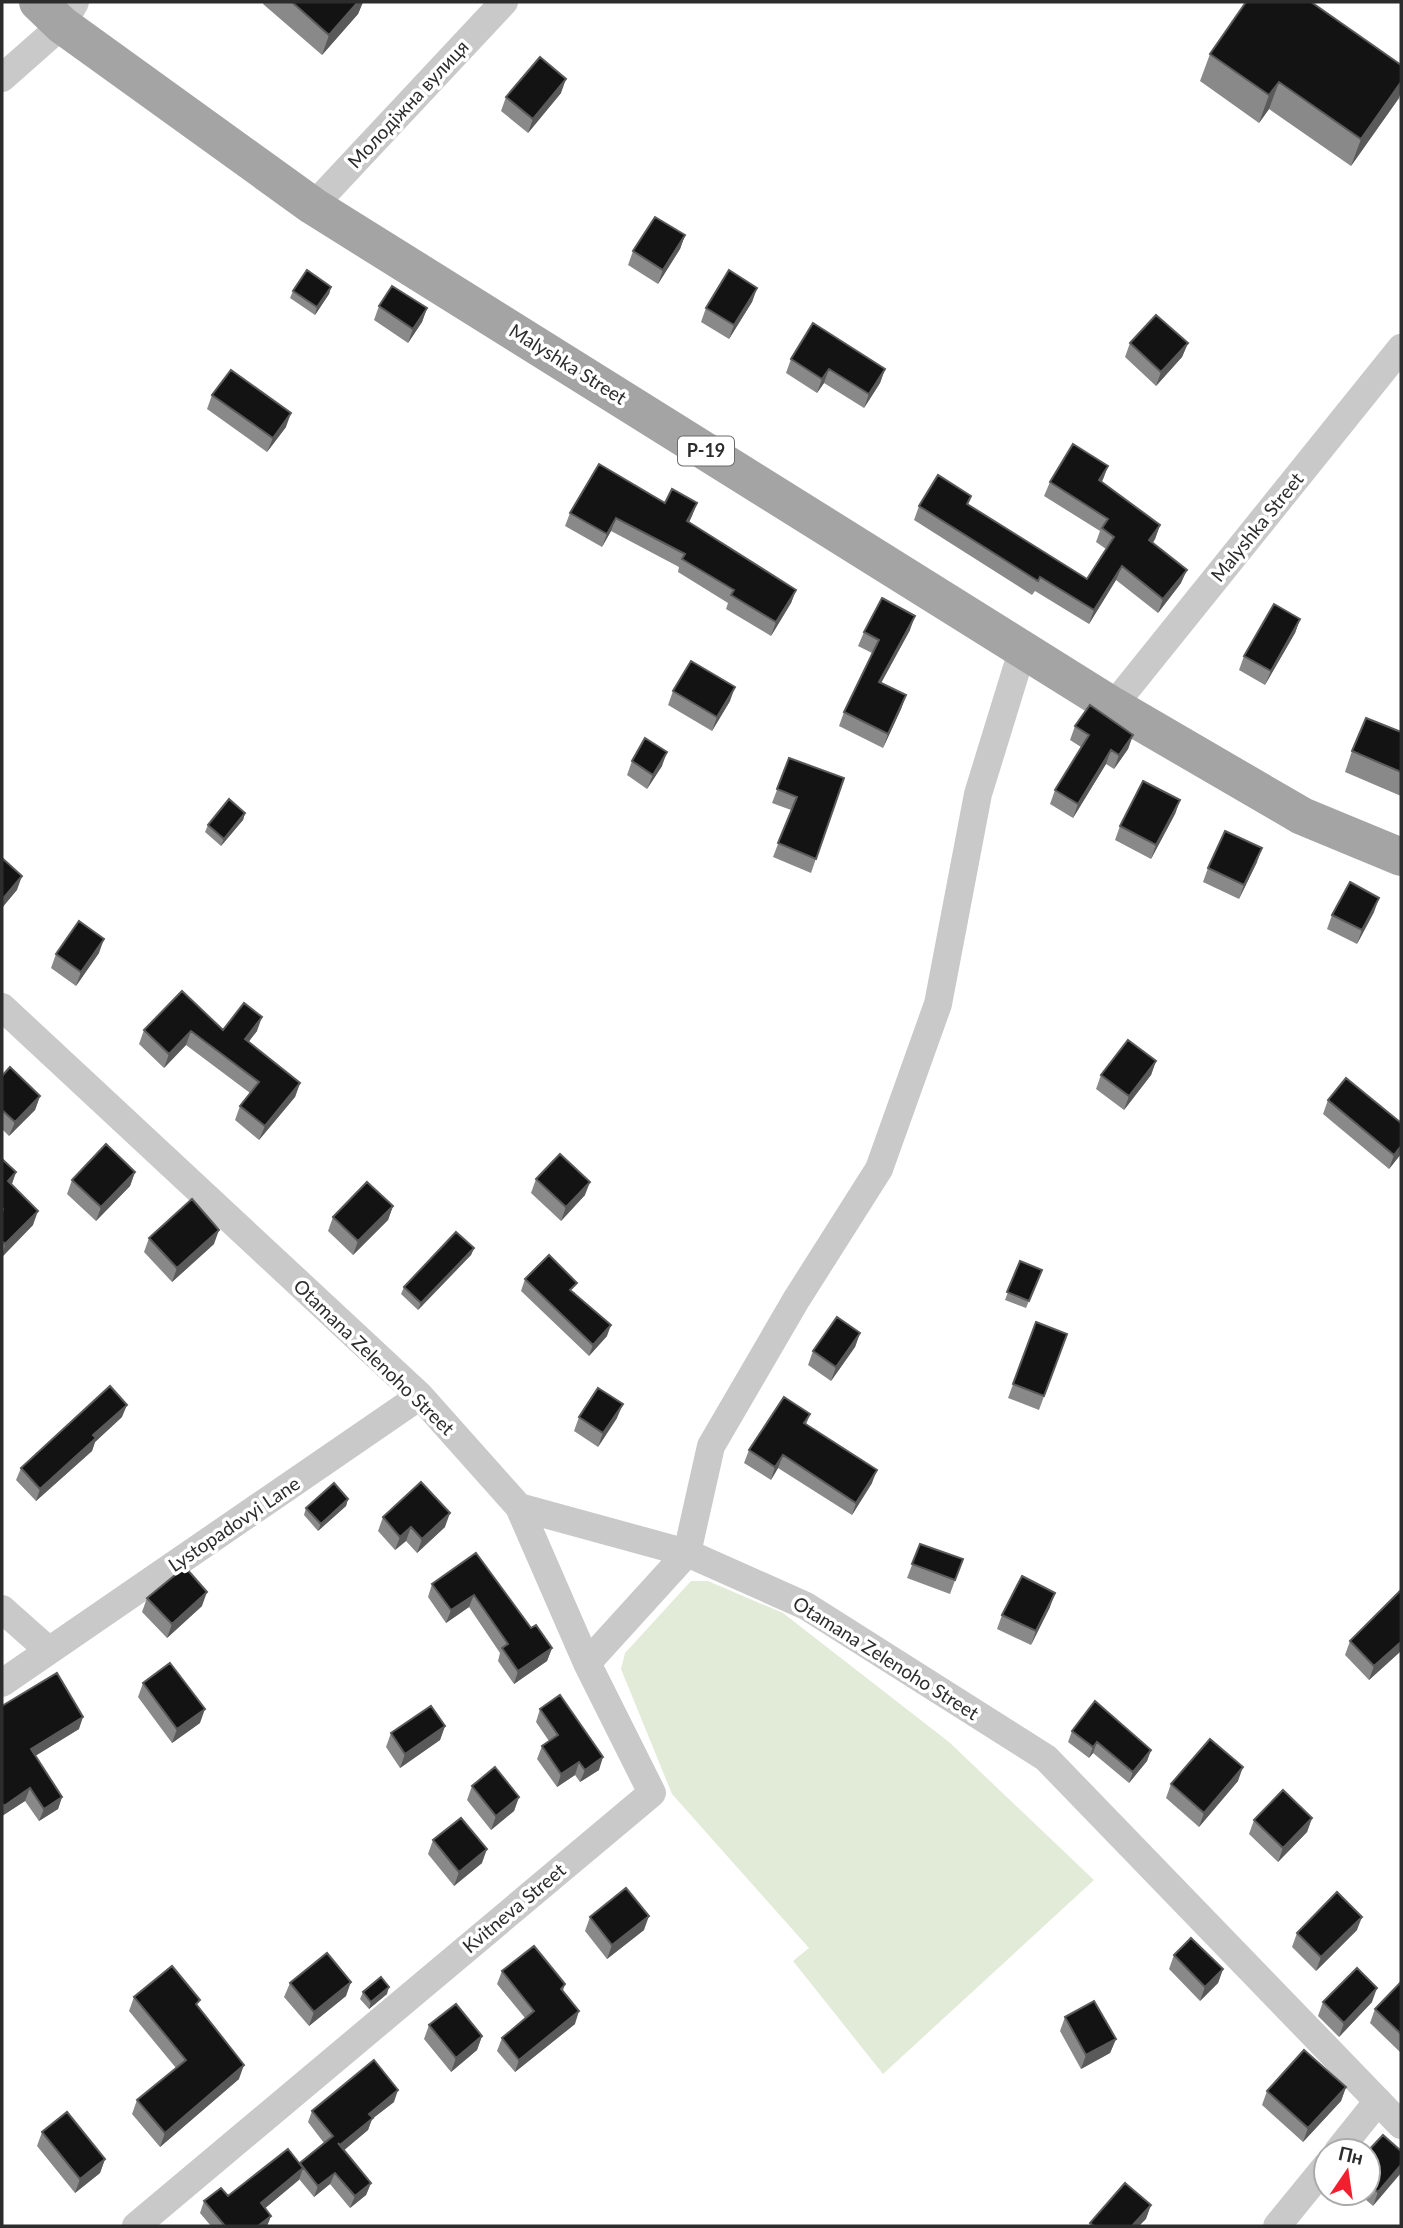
<svg xmlns="http://www.w3.org/2000/svg" width="1403" height="2228" viewBox="0 0 1403 2228" font-family="Lato,sans-serif">
  <rect width="100%" height="100%" fill="#fff"/>
  <path fill="#e2ebd8" d="M691,1581H708L783,1613L949,1742L1094,1880L883,2074L793,1961L809,1948L672,1794L621,1669L625,1653Z"/>
  <g fill="none" stroke-linecap="round" stroke-linejoin="round">
    <path stroke="#c9c9c9" stroke-width="28" d="M2,78L62,25L75,2
      M313,206L504,2
      M1113,706L1401,348
      M2,1007L420,1396L519,1507L687,1553L806,1606L1046,1758L1401,2125
      M2,1609L47,1649
      M587,1663L687,1553L711,1446L796,1300L879,1169L938,1004L978,794L1023,648
      M2,1683L420,1396
      M1338,2151L1378,2101
      M136,2226L652,1793L587,1663L519,1507
      M1277,2226L1326,2166"/>
    <path stroke="#a4a4a4" stroke-width="38" d="M38,2L62,25L313,206L1113,706L1302,816L1401,857"/>
  </g>
  <path fill="#898989" d="M264,2H363L358,14L322,55L263,4Z
    M1210,54L1399,98L1351,166L1269,109L1259,123L1200,81Z
    M561,93L528,133L501,111L506,97Z
    M685,235L680,249L658,284L628,265L633,251Z
    M331,287L329,294L315,315L290,298L293,291Z
    M757,288L752,302L729,339L701,322L706,308Z
    M379,306L427,308L422,322L408,343L374,320Z
    M1130,343H1188L1182,357L1156,386L1125,357Z
    M791,359L885,369L880,383L864,408L824,383L817,393L786,373Z
    M212,395L286,427L267,452L207,409Z
    M1108,466L1102,482L1160,525L1155,539L1153,543L1181,583L1158,613L1116,580L1089,624L1035,591L1032,595L914,520L919,506L971,496L968,505L1087,579L1106,549L1096,542L1100,531L1044,496L1050,482Z
    M665,503H697L689,523L796,590L791,603L771,636L726,609L728,603L678,572L679,567L611,531L602,547L565,526L570,513Z
    M1300,619L1295,633L1265,685L1239,670L1244,656Z
    M910,630L881,683L906,695L901,709L883,748L839,726L844,712L872,653L858,646L864,632Z
    M673,691L730,701L712,731L668,705Z
    M1075,726L1133,735L1128,749L1114,769L1106,764L1073,818L1050,804L1055,790L1081,747L1070,740Z
    M1401,732V796L1345,772L1352,751Z
    M789,758L844,778L811,873L773,857L791,810L772,803Z
    M632,761L662,766L647,789L627,775Z
    M1180,800L1175,814L1151,859L1115,840L1120,826Z
    M245,813L243,820L221,846L205,832L208,825Z
    M1257,862L1239,899L1203,882L1208,868Z
    M1374,912L1357,944L1327,929L1332,915Z
    M99,953L76,986L51,968L56,954Z
    M144,1030L257,1031L248,1042L300,1083L295,1097L259,1140L235,1120L240,1106L250,1093L186,1045L164,1068L139,1044Z
    M1156,1061L1151,1075L1124,1110L1096,1089L1101,1075Z
    M2,1076L40,1096L35,1110L9,1136L2,1129Z
    M1328,1100L1401,1154L1389,1169L1323,1114Z
    M2,1159L16,1172L12,1184L33,1225L2,1257Z
    M135,1172L130,1186L96,1221L67,1194L72,1180Z
    M536,1179L585,1195L561,1221L531,1193Z
    M393,1206L388,1220L353,1255L328,1231L333,1217Z
    M149,1238L214,1244L172,1282L144,1252Z
    M474,1248L471,1255L418,1310L401,1294L404,1287Z
    M1020,1261L1042,1270L1026,1308L1005,1300Z
    M525,1279L574,1292L607,1336L589,1356L521,1291Z
    M1036,1322L1067,1334L1039,1410L1008,1398Z
    M860,1333L855,1347L831,1381L808,1365L813,1351Z
    M810,1414L806,1425L872,1483L852,1515L778,1468L771,1480L744,1463L749,1450Z
    M122,1417L95,1442L92,1451L36,1501L16,1480L21,1468Z
    M579,1417L617,1418L598,1447L574,1431Z
    M348,1499L346,1506L318,1531L304,1515L306,1508Z
    M383,1517L445,1527L417,1553L406,1541L395,1550L378,1531Z
    M920,1544L963,1559L950,1594L907,1578Z
    M476,1553L531,1628L552,1648L547,1661L514,1684L498,1661L500,1653L469,1607L446,1623L428,1597L432,1584Z
    M147,1598L202,1606L167,1638L142,1612Z
    M1050,1607L1031,1645L997,1629L1002,1615Z
    M1350,1641L1401,1651L1369,1680L1345,1655Z
    M143,1683L200,1723L172,1743L138,1697Z
    M2,1706L79,1729L35,1756L62,1797L58,1809L39,1821L25,1801L2,1816Z
    M540,1709L599,1770L580,1782L575,1775L557,1787L537,1759L542,1746L549,1741L536,1722Z
    M445,1726L440,1740L400,1768L386,1747L391,1733Z
    M1072,1731L1151,1750L1147,1761L1129,1783L1093,1753L1089,1758L1068,1742Z
    M1238,1781L1199,1827L1166,1798L1171,1784Z
    M472,1786L519,1797L514,1811L491,1830L467,1800Z
    M1312,1818L1307,1832L1278,1862L1249,1834L1254,1820Z
    M433,1840L482,1863L454,1886L428,1854Z
    M590,1917L644,1930L607,1959L585,1931Z
    M1357,1930L1316,1971L1292,1947L1297,1933Z
    M1174,1955L1223,1969L1218,1983L1200,2001L1169,1969Z
    M502,1971L565,1984L563,1991L575,2024L515,2072L497,2051L502,2038L525,2018L497,1984Z
    M1401,1982V2053L1370,2023L1375,2009Z
    M290,1983L346,1996L309,2026L284,1997Z
    M363,1992L387,1994L369,2009L360,1999Z
    M134,1997L198,2007L239,2079L160,2147L132,2114L137,2100L176,2068L129,2011Z
    M1323,2002H1372L1339,2037L1318,2016Z
    M1065,2017L1116,2039L1110,2053L1081,2069L1060,2031Z
    M429,2025L482,2036L477,2050L451,2072L424,2039Z
    M1346,2087L1341,2101L1303,2142L1262,2105L1267,2091Z
    M394,2102L372,2119L368,2130L344,2150L371,2183L366,2195L350,2208L330,2184L314,2197L299,2179L265,2208L271,2216L267,2226H211L200,2213L204,2201L228,2196L299,2163L324,2143L308,2122L312,2111Z
    M42,2132L105,2159L100,2173L75,2193L37,2146Z
    M1368,2151H1401L1373,2206L1358,2193H1368Z"/>
  <path fill="#5a5a5a" d="M358,2H363L358,14L322,55L329,35Z
    M566,79L561,93L528,133L533,119Z
    M1279,82L1269,109L1259,123L1269,95Z
    M1401,82V92L1399,98L1351,166L1361,139Z
    M685,235L680,249L658,284L663,270Z
    M331,287L329,294L315,315L317,307Z
    M757,288L752,302L729,339L734,325Z
    M427,308L422,322L408,343L413,329Z
    M1188,343L1182,357L1156,386L1161,372Z
    M829,369L824,383L817,393L822,379Z
    M885,369L880,383L864,408L869,394Z
    M291,413L286,427L267,452L273,438Z
    M1108,466L1103,479L1094,494L1099,480Z
    M697,503L692,516L682,535L687,521Z
    M616,518L611,531L602,547L607,534Z
    M1160,525L1155,539L1144,554L1149,540Z
    M1122,566L1116,580L1089,624L1094,610Z
    M1187,570L1181,583L1158,613L1163,599Z
    M796,590L791,603L771,636L776,622Z
    M915,616L910,630L874,696L879,682Z
    M1300,619L1295,633L1265,685L1271,671Z
    M735,687L730,701L712,731L717,717Z
    M906,695L901,709L883,748L888,734Z
    M1133,735L1128,749L1114,769L1119,755Z
    M1111,750L1106,764L1073,818L1078,804Z
    M667,752L662,766L647,789L653,775Z
    M1180,800L1175,814L1151,859L1156,845Z
    M245,813L243,820L221,846L224,839Z
    M1262,848L1257,862L1239,899L1244,885Z
    M22,876L17,890L2,908V900Z
    M1379,898L1374,912L1357,944L1362,930Z
    M104,939L99,953L76,986L81,972Z
    M262,1017L257,1031L240,1053L245,1039Z
    M191,1031L186,1045L164,1068L169,1054Z
    M1156,1061L1151,1075L1124,1110L1129,1096Z
    M300,1083L295,1097L259,1140L265,1126Z
    M40,1096L35,1110L9,1136L15,1122Z
    M1401,1146V1154L1389,1169L1394,1155Z
    M16,1172L11,1186L8,1181Z
    M135,1172L130,1186L96,1221L101,1207Z
    M590,1182L585,1195L561,1221L566,1207Z
    M393,1206L388,1220L353,1255L358,1241Z
    M38,1211L33,1225L2,1257L5,1244Z
    M219,1230L214,1244L172,1282L177,1268Z
    M474,1248L471,1255L418,1310L421,1303Z
    M611,1325L607,1336L589,1356L593,1345Z
    M860,1333L855,1347L831,1381L836,1367Z
    M623,1404L617,1418L598,1447L603,1433Z
    M127,1405L122,1417L95,1442L92,1451L36,1501L40,1489L93,1435Z
    M783,1455L778,1468L771,1480L775,1467Z
    M877,1470L872,1483L852,1515L856,1503Z
    M348,1499L346,1506L318,1531L321,1524Z
    M450,1513L445,1527L417,1553L422,1539Z
    M411,1527L406,1541L395,1550L400,1537Z
    M207,1592L202,1606L167,1638L172,1624Z
    M1055,1593L1050,1607L1031,1645L1036,1631Z
    M474,1595L469,1607L446,1623L451,1610Z
    M1401,1642V1651L1369,1680L1374,1666Z
    M552,1648L547,1661L514,1684L518,1671Z
    M205,1709L200,1723L172,1743L177,1729Z
    M83,1717L79,1729L27,1761L31,1749Z
    M445,1726L440,1740L400,1768L405,1754Z
    M1097,1742L1093,1753L1089,1758L1093,1747Z
    M1151,1750L1147,1761L1129,1783L1133,1772Z
    M603,1757L599,1770L580,1782L585,1770Z
    M579,1762L575,1775L557,1787L561,1774Z
    M1243,1767L1238,1781L1199,1827L1204,1813Z
    M30,1788L25,1801L2,1816V1811L4,1806Z
    M62,1797L58,1809L39,1821L44,1809Z
    M519,1797L514,1811L491,1830L496,1816Z
    M1312,1818L1307,1832L1278,1862L1283,1848Z
    M487,1849L482,1863L454,1886L459,1872Z
    M649,1916L644,1930L607,1959L612,1945Z
    M1362,1917L1357,1930L1316,1971L1321,1957Z
    M1223,1969L1218,1983L1200,2001L1205,1987Z
    M351,1982L346,1996L309,2026L314,2012Z
    M389,1987L387,1994L369,2009L371,2002Z
    M1377,1988L1372,2002L1339,2037L1344,2023Z
    M579,2011L575,2024L515,2072L519,2060Z
    M482,2036L477,2050L451,2072L456,2058Z
    M1116,2039L1110,2053L1081,2069L1086,2055Z
    M244,2065L239,2079L160,2147L165,2133Z
    M1346,2087L1341,2101L1303,2142L1308,2128Z
    M398,2090L394,2102L372,2119L368,2130L336,2157L340,2145L369,2114Z
    M105,2159L100,2173L75,2193L80,2179Z
    M1401,2165V2173L1373,2206L1378,2192Z
    M303,2168L299,2180L257,2215L261,2203Z
    M335,2173L330,2184L314,2197L318,2186Z
    M371,2183L366,2195L350,2208L355,2196Z
    M1151,2205L1146,2219L1139,2226H1132Z
    M271,2216L267,2226H258Z"/>
  <path fill="#131313" stroke="#5a5a5a" stroke-width="2" d="M292,2H358L329,35Z
    M1246,2H1311L1401,65V82L1361,139L1279,82L1269,95L1210,54Z
    M540,57L566,79L533,119L506,97Z
    M655,217L685,235L663,270L633,251Z
    M307,270L331,287L317,307L293,291Z
    M729,270L757,288L734,325L706,308Z
    M392,286L427,308L413,329L379,306Z
    M1156,315L1188,343L1161,372L1130,343Z
    M813,323L885,369L869,394L829,369L822,379L791,359Z
    M231,370L291,413L273,438L212,395Z
    M1073,444L1108,466L1099,480L1160,525L1149,540L1187,570L1163,599L1122,566L1094,610L1040,577L1038,581L919,506L938,475L971,496L967,504L1087,579L1114,537L1102,528L1108,519L1050,482Z
    M599,464L665,503L672,489L697,503L687,521L796,590L776,622L731,595L734,590L682,559L685,554L616,518L607,534L570,513Z
    M882,598L915,616L879,682L906,695L888,734L844,712L879,640L864,632Z
    M1274,604L1300,619L1271,671L1244,656Z
    M691,661L735,687L717,717L673,691Z
    M1090,705L1133,735L1119,755L1111,750L1078,804L1055,790L1089,735L1075,726Z
    M1366,718L1401,732V772L1352,751Z
    M645,738L667,752L653,775L632,761Z
    M789,758L844,778L816,859L778,843L797,797L777,789Z
    M1143,781L1180,800L1156,845L1120,826Z
    M229,799L245,813L224,839L208,825Z
    M1225,831L1262,848L1244,885L1208,868Z
    M2,858L22,876L2,900Z
    M1350,882L1379,898L1362,930L1332,915Z
    M79,921L104,939L81,972L56,954Z
    M182,991L223,1030L244,1003L262,1017L245,1039L300,1083L265,1126L240,1106L259,1082L191,1031L169,1054L144,1030Z
    M1128,1040L1156,1061L1129,1096L1101,1075Z
    M10,1067L40,1096L15,1122L2,1110V1076Z
    M1346,1078L1401,1123V1146L1394,1155L1328,1100Z
    M106,1144L135,1172L101,1207L72,1180Z
    M560,1154L590,1182L566,1207L536,1179Z
    M2,1159L16,1172L8,1181L38,1211L5,1244L2,1241V1211L3,1209L2,1208Z
    M367,1182L393,1206L358,1241L333,1217Z
    M192,1199L219,1230L177,1268L149,1238Z
    M456,1232L474,1248L421,1303L404,1287Z
    M549,1255L577,1283L570,1290L611,1325L593,1345L525,1279Z
    M1020,1261L1042,1270L1029,1301L1007,1292Z
    M837,1317L860,1333L836,1367L813,1351Z
    M1036,1322L1067,1334L1044,1396L1013,1384Z
    M110,1386L127,1405L93,1435L96,1438L40,1489L21,1468Z
    M598,1388L623,1404L603,1433L579,1417Z
    M784,1397L810,1414L804,1423L877,1470L856,1503L783,1455L775,1467L749,1450Z
    M421,1482L450,1513L422,1539L411,1527L400,1537L383,1517Z
    M334,1483L348,1499L321,1524L306,1508Z
    M920,1544L963,1559L955,1580L912,1564Z
    M476,1553L531,1628L536,1625L552,1648L518,1671L502,1648L508,1644L474,1595L451,1610L432,1584Z
    M185,1567L207,1592L172,1624L147,1598Z
    M1022,1576L1055,1593L1036,1631L1002,1615Z
    M1401,1590V1642L1374,1666L1350,1641Z
    M170,1663L205,1709L177,1729L143,1683Z
    M57,1673L83,1717L31,1749L62,1797L44,1809L30,1788L4,1806L2,1803V1706Z
    M560,1695L603,1757L585,1770L579,1762L561,1774L542,1746L558,1735L540,1709Z
    M1095,1701L1151,1750L1133,1772L1097,1742L1093,1747L1072,1731Z
    M431,1706L445,1726L405,1754L391,1733Z
    M1210,1739L1243,1767L1204,1813L1171,1784Z
    M495,1767L519,1797L496,1816L472,1786Z
    M1283,1790L1312,1818L1283,1848L1254,1820Z
    M461,1818L487,1849L459,1872L433,1840Z
    M626,1888L649,1916L612,1945L590,1917Z
    M1337,1892L1362,1917L1321,1957L1297,1933Z
    M1191,1938L1223,1969L1205,1987L1174,1955Z
    M534,1946L565,1984L561,1989L579,2011L519,2060L502,2038L534,2011L502,1971Z
    M327,1953L351,1982L314,2012L290,1983Z
    M172,1966L200,2000L196,2004L244,2065L165,2133L137,2100L186,2060L134,1997Z
    M1357,1968L1377,1988L1344,2023L1323,2002Z
    M381,1977L389,1987L371,2002L363,1992Z
    M1401,1982V2034L1375,2009Z
    M1094,2001L1116,2039L1086,2055L1065,2017Z
    M456,2004L482,2036L456,2058L429,2025Z
    M1304,2050L1346,2087L1308,2128L1267,2091Z
    M374,2060L398,2090L369,2114L373,2118L340,2145L338,2143L371,2183L355,2196L335,2173L318,2186L300,2163L333,2136L312,2111Z
    M67,2112L105,2159L80,2179L42,2132Z
    M1383,2135L1401,2151V2165L1378,2192L1368,2184V2151Z
    M288,2149L303,2168L261,2203L271,2216L258,2226H225L204,2201L221,2188L228,2196Z
    M1125,2183L1151,2205L1132,2226H1094L1090,2223Z"/>
  <g text-anchor="middle" stroke-width="7" stroke-linejoin="round" paint-order="stroke">
    <rect fill="#fff" stroke="#6b6b6b" stroke-width="2" x="678" y="436.5" width="56" height="29" rx="5"/>
    <g font-size="18" font-weight="bold" fill="#2c2c2c">
      <text x="706" y="457">Р-19</text>
    </g>
    <g font-size="19" fill="#2c2c2c" stroke="#fff">
      <text transform="translate(408 104) rotate(-47)" y="7">Молодіжна вулиця</text>
      <text transform="translate(568 364) rotate(32)" y="7">Malyshka Street</text>
      <text transform="translate(1257 527) rotate(-51)" y="7">Malyshka Street</text>
      <text transform="translate(374 1357) rotate(44)" y="7">Otamana Zelenoho Street</text>
      <text transform="translate(234 1524) rotate(-34)" y="7">Lystopadovyi Lane</text>
      <text transform="translate(886 1658) rotate(32)" y="7">Otamana Zelenoho Street</text>
      <text transform="translate(514 1908) rotate(-40)" y="7">Kvitneva Street</text>
    </g>
  </g>
  <rect width="1403" height="2228" fill="none" stroke="#2c2c2c" stroke-width="7"/>
  <g transform="translate(1347 2172) rotate(13)"><circle r="33" fill="#ffffff" stroke="#ababab" stroke-width="2"/>
  <path d="M0-5L12 26L0 18L-12 26Z" fill="#f31f2e"/>
  <text y="-10" font-size="19" font-weight="bold" text-anchor="middle" fill="#2c2c2c">Пн</text>
  </g>
</svg>
